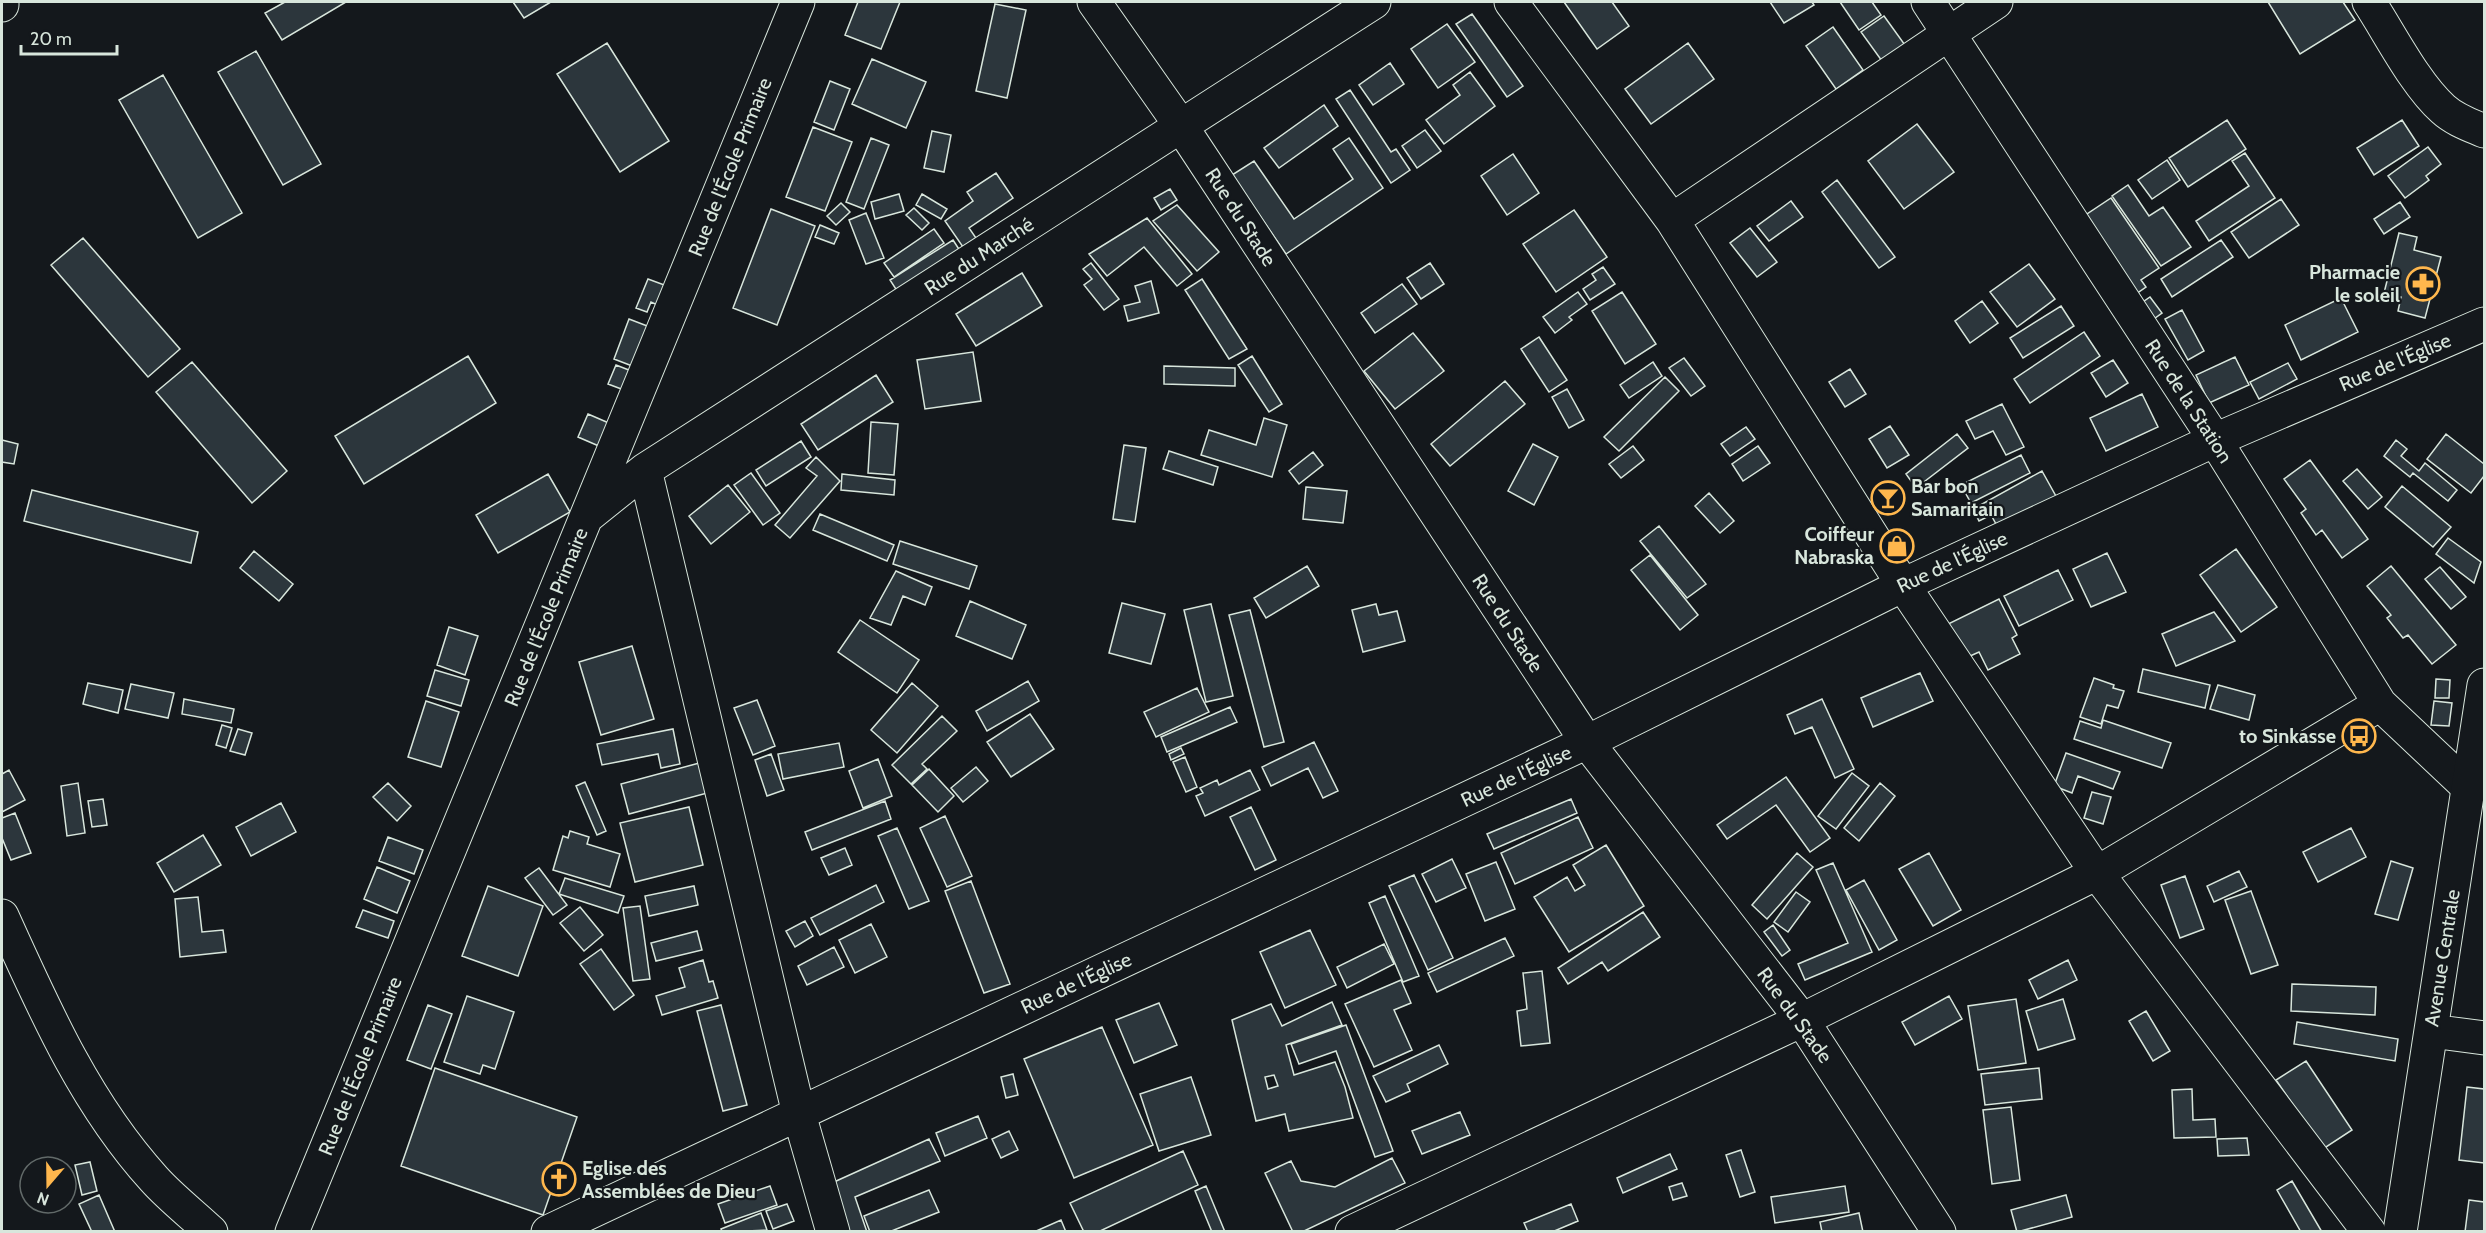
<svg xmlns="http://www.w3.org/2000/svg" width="2486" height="1233" viewBox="0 0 2486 1233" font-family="Cabin,sans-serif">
  <rect width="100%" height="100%" fill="#14181c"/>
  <path fill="#2c363c" stroke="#d8e6dc" stroke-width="1.5" fill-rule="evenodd" d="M285,2H346L282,40L265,13Z
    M513,2H551L524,18Z
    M858,2H900L881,49L845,35Z
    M1564,2H1612L1629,26L1597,49Z
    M1770,2H1812L1814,5L1784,23Z
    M1840,2H1872L1881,15L1859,30Z
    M2268,2H2343L2355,20L2300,54Z
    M995,4L1026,10L1007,98L976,91Z
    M1472,14L1523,86L1507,97L1456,24Z
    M1884,16L1910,52L1887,68L1861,32Z
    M1447,24L1475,62L1438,88L1411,49Z
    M1833,27L1863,70L1836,89L1806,46Z
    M607,43L669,141L620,172L557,74Z
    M1688,43L1714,79L1651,124L1625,89Z
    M256,51L321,164L283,185L218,72Z
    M872,59L926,82L906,128L852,104Z
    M1390,63L1404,84L1373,105L1359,85Z
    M1470,72L1495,106L1444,144L1426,120L1460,95L1453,85Z
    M163,75L242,213L198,238L119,100Z
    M830,81L850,89L834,130L814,122Z
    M1350,90L1391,152L1396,149L1410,170L1391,183L1336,99Z
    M1324,105L1338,126L1279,168L1264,148Z
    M2227,120L2246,149L2188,187L2169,158Z
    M2402,120L2419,146L2374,175L2357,148Z
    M1917,124L1954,172L1904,209L1868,161Z
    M813,127L852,142L825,211L786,197Z
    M1425,130L1441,151L1417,168L1402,146Z
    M932,131L951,135L944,172L924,168Z
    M871,138L889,145L864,209L846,202Z
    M1349,138L1383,188L1286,254L1232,175L1254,161L1294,219L1353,179L1333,149Z
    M2428,147L2441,164L2426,176L2429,180L2405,198L2388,176Z
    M2245,153L2275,198L2209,241L2196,221L2249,186L2232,161Z
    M1513,154L1539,193L1507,215L1481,176Z
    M2167,160L2180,180L2152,199L2138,180Z
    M996,173L1013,198L969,228L976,238L963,247L945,221L973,201L967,192Z
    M1837,180L1895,257L1879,268L1822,192Z
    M2128,185L2149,216L2163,207L2191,247L2161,266L2112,196Z
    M1170,189L1177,200L1161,210L1154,198Z
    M899,194L904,211L875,219L871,202Z
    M922,194L947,209L941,219L916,205Z
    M2111,198L2159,268L2141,280L2146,287L2133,296L2081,218Z
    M2281,199L2299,225L2249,258L2231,232Z
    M1791,201L1803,217L1769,241L1757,226Z
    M2400,202L2410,217L2384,234L2374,219Z
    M841,203L850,212L836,225L827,216Z
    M1177,205L1219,252L1197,271L1153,221Z
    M914,208L929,223L922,230L906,215Z
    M771,209L815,226L777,325L733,308Z
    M1574,210L1607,257L1556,292L1523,244Z
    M866,213L884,258L866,264L849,220Z
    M1147,218L1192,274L1177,286L1144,247L1107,276L1089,254Z
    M820,225L839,233L834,244L815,237Z
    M1750,228L1777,262L1757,277L1730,243Z
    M934,229L944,243L894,277L884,263Z
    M2399,233L2417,237L2414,250L2441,257L2425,318L2398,311L2401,297L2384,293Z
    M83,238L180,349L148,377L51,265Z
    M953,240L964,257L901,297L890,280Z
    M2221,240L2233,257L2172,297L2161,279Z
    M1091,263L1119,299L1104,310L1084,285L1092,279L1083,269Z
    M1430,263L1444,284L1421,299L1407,278Z
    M2029,264L2055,299L2017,327L1990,292Z
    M1603,267L1615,284L1590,300L1583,289L1596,280L1592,274Z
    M1022,273L1042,306L976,346L956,314Z
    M648,279L667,286L664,308L651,302L647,312L636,308Z
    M1202,279L1247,349L1229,359L1185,290Z
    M1151,281L1159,313L1128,321L1124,306L1140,302L1135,286Z
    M1402,284L1417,304L1375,333L1361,313Z
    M1578,292L1587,304L1569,317L1572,320L1555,333L1543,317Z
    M1622,292L1656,344L1625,364L1592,311Z
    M2150,297L2162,313L2151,321L2140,304Z
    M2341,298L2358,332L2301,360L2285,325Z
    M1982,301L1998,323L1970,343L1955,321Z
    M2061,306L2074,326L2023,358L2010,338Z
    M2182,310L2204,351L2188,360L2165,319Z
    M629,319L655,329L640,369L614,359Z
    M2084,332L2100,356L2030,403L2014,379Z
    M1413,333L1444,371L1395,409L1364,371Z
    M1539,337L1567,380L1549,392L1521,349Z
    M973,352L981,401L925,409L917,360Z
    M468,356L496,403L364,484L335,436Z
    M1252,356L1282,404L1269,412L1238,365Z
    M2235,357L2249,385L2209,403L2196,375Z
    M1684,358L1705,386L1691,396L1669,368Z
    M2113,360L2128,383L2106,397L2091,373Z
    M192,362L287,471L252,503L156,392Z
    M1653,362L1662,376L1629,398L1620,385Z
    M2288,363L2297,379L2259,399L2250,382Z
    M616,365L639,374L632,393L608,384Z
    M1164,366L1235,368V386L1164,384Z
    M1850,369L1866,394L1845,407L1829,382Z
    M876,375L893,402L818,450L801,424Z
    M1665,377L1679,391L1619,451L1604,437Z
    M1505,381L1525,404L1450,466L1431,444Z
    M1567,389L1584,420L1569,428L1552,397Z
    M2142,394L2158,427L2106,451L2090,418Z
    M2002,404L2024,447L2006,455L1993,431L1975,439L1966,421Z
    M588,414L618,427L608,450L578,437Z
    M1264,418L1287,425L1272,477L1201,455L1209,430L1256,445Z
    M871,422L898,424L894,475L868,473Z
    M1890,426L1909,455L1887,468L1869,439Z
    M1746,427L1755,439L1730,456L1721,444Z
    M1957,434L1968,448L1916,488L1906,474Z
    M2446,434L2484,464V476L2471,493L2427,459Z
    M2,440L18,444L14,464L2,462Z
    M2396,440L2407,449L2401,456L2419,471L2425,463L2457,490L2448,501L2413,473L2410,477L2384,456Z
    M801,441L811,457L766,486L756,470Z
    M1533,444L1558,457L1534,505L1508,491Z
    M1124,445L1146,448L1135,522L1113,519Z
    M1633,446L1644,460L1621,478L1609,464Z
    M1758,446L1770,463L1743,481L1732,464Z
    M1169,451L1218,467L1213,485L1163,469Z
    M1313,452L1323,465L1299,484L1289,471Z
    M2021,455L2030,473L1971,503L1961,485Z
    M816,457L840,481L790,538L775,525L817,476L806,468Z
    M2310,460L2368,539L2342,558L2322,530L2316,535L2301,513L2306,509L2284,479Z
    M2357,469L2382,497L2368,509L2343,481Z
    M2042,471L2057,498L2001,533L1991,515L1979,521L1973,509Z
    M751,473L780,513L763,525L734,485Z
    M548,474L570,512L498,553L476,515Z
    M842,474L895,480L894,495L841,490Z
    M728,485L750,512L711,544L689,516Z
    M2402,486L2451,527L2433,547L2385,507Z
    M1306,487L1347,491L1343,523L1303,519Z
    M32,490L198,532L191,563L24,521Z
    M1709,493L1734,521L1720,533L1695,506Z
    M820,514L894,545L887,561L813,530Z
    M1659,526L1706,584L1687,598L1640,541Z
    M2448,538L2481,562L2474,583L2436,554Z
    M900,541L977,566L969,589L893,564Z
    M2236,549L2277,607L2241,632L2200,575Z
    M254,551L293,584L279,601L240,568Z
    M2107,553L2126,592L2091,607L2073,569Z
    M1650,555L1698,615L1680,630L1631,570Z
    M1307,566L1319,586L1266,618L1254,598Z
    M2391,566L2456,645L2432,664L2408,635L2403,638L2387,618L2391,615L2367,586Z
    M2440,567L2466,597L2451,609L2425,579Z
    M2058,570L2073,600L2019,626L2004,596Z
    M896,571L932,587L925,605L903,596L891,625L870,618Z
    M1999,599L2017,635L2012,638L2020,654L1988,670L1979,652L1959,661L1942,627Z
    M970,601L1026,625L1012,659L956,636Z
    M1122,603L1165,614L1151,664L1109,653Z
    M1211,604L1233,696L1206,702L1184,610Z
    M1376,604L1379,615L1397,611L1405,641L1363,652L1352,610Z
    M1250,610L1284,742L1264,747L1229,615Z
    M2214,612L2235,641L2176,666L2162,634Z
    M860,620L919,660L897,693L838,652Z
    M449,627L478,636L465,675L437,665Z
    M632,646L654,719L601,735L579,662Z
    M2143,669L2210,685L2205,708L2138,692Z
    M435,670L469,680L461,706L427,696Z
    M1920,673L1933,701L1873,727L1861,698Z
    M2094,678L2114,685L2113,688L2124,691L2118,708L2107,705L2101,724L2080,717Z
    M2436,679L2450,680L2449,698H2435Z
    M1028,681L1039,701L987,731L976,711Z
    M88,683L123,690L118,713L83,704Z
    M912,683L938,706L897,753L871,730Z
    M131,684L174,693L168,718L125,709Z
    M2218,685L2255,695L2249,720L2210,709Z
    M1197,688L1209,712L1156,737L1144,712Z
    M184,699L234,709L231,723L182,714Z
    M1822,699L1854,769L1835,778L1812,727L1795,734L1787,715Z
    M757,700L775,746L753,755L734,708Z
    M426,701L459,712L441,767L408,757Z
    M2434,701L2452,703L2449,726L2431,725Z
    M1230,707L1237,722L1167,752L1161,737Z
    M1030,714L1054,749L1011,777L987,742Z
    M942,716L957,731L922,764L927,769L911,784L892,765Z
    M2103,720L2171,743L2162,768L2074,739L2080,721L2101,728Z
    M222,725L232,728L226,748L216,745Z
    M238,729L252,733L245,755L230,751Z
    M673,729L680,764L661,768L658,754L602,765L597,744Z
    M1314,742L1338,791L1323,798L1308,768L1271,786L1262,767Z
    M839,743L844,767L783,779L778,754Z
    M1181,748L1184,754L1171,760L1169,754Z
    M2066,753L2120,772L2113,789L2078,776L2072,793L2054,786Z
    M771,754L784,790L767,796L755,760Z
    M1185,757L1197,787L1186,792L1173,762Z
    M878,759L892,796L863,808L849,771Z
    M703,762L711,792L629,814L621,784Z
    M976,767L988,781L963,802L951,788Z
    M929,769L954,796L938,812L912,785Z
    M9,770L25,800L2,812V774Z
    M1250,770L1260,790L1205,816L1196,796L1203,793L1200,788L1217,780L1219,785Z
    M1852,773L1869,786L1836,829L1818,816Z
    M1786,777L1830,838L1810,852L1776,805L1727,839L1717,825Z
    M585,782L606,831L597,835L576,786Z
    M78,783L85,833L67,836L61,786Z
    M388,783L411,806L397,821L373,797Z
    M1880,783L1895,796L1859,841L1844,828Z
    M2092,792L2111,797L2103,824L2084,818Z
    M103,799L107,825L92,827L88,801Z
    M1571,799L1577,813L1494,849L1487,834Z
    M885,801L891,819L812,850L805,832Z
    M281,803L296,832L251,856L236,827Z
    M689,807L703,865L635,882L620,823Z
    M1251,807L1276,860L1255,870L1230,817Z
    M15,813L31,853L11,860L2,838V818Z
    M945,816L972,876L947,887L920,828Z
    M1578,817L1593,848L1515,884L1501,853Z
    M897,828L929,901L909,909L878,836Z
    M2351,828L2366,857L2318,882L2303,852Z
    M570,831L589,837L587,844L620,854L610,887L553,870L563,836L568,838Z
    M203,835L221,865L174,892L157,863Z
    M388,837L423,850L414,874L379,861Z
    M1606,845L1644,906L1569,952L1534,897L1567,877L1575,891L1585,885L1573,865Z
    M845,848L852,865L829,875L821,858Z
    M1797,853L1813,867L1767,919L1752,905Z
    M1929,853L1961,910L1933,926L1899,869Z
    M1452,859L1466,888L1436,902L1422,874Z
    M2391,861L2413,868L2398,920L2375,914Z
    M1496,862L1515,909L1485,921L1466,874Z
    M1833,863L1872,952L1805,980L1798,964L1848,943L1816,870Z
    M377,867L410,881L397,913L364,899Z
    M539,868L567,905L553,915L525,878Z
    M2239,871L2247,887L2214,902L2207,886Z
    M1414,875L1453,958L1428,970L1389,886Z
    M2185,876L2204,929L2180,938L2161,885Z
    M565,878L624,896L618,913L559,894Z
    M1864,880L1897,940L1879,950L1846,890Z
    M971,881L1010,984L984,993L945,891Z
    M876,885L884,902L820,935L811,918Z
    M488,886L543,906L518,976L462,956Z
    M694,886L698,905L649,916L645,896Z
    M2251,891L2278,965L2251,974L2225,900Z
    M1796,892L1810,902L1788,932L1774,922Z
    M1385,896L1419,976L1403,982L1369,903Z
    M198,897L202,932L223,930L226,952L180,957L175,899Z
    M640,906L650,979L633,981L623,908Z
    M580,907L603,935L584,951L560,923Z
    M363,910L394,921L388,938L356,927Z
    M1643,912L1660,937L1608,971L1602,962L1568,984L1558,968Z
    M805,921L813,936L795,947L786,931Z
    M871,924L887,957L855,973L839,940Z
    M1773,925L1790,950L1782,956L1764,932Z
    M1310,930L1336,985L1285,1008L1260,952Z
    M697,931L702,950L656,961L651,943Z
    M1505,938L1514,956L1437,992L1428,973Z
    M1384,944L1394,964L1347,988L1337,967Z
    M834,947L844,967L807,985L798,966Z
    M601,949L634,995L614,1010L580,964Z
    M703,960L709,982L713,981L718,998L662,1015L656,996L685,987L679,968Z
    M2068,960L2077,980L2038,999L2029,980Z
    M1542,971L1550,1043L1521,1046L1517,1011L1527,1009L1523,973Z
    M1401,980L1411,1003L1394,1010L1412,1050L1374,1067L1345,1004Z
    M2292,984L2376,987L2375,1015L2291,1011Z
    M467,996L514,1012L495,1069L483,1065L480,1074L444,1062Z
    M1949,996L1962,1019L1915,1045L1902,1022Z
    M2016,999L2026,1063L1978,1070L1968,1006Z
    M2063,999L2075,1039L2038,1050L2026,1011Z
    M1332,1002L1342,1025L1286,1045L1294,1075L1335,1062L1345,1087L1353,1118L1289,1131L1285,1114L1256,1121L1232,1020L1271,1004L1282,1026ZM1274,1075L1278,1086L1268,1089L1265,1077Z
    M1159,1003L1177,1045L1134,1063L1116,1020Z
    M428,1005L452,1014L431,1069L407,1060Z
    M721,1005L747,1105L723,1111L697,1011Z
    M2146,1011L2170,1051L2153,1061L2129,1021Z
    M2297,1022L2398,1039L2395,1061L2294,1044Z
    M1346,1025L1393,1151L1375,1157L1336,1051L1299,1064L1291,1044Z
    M1102,1027L1153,1145L1074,1178L1024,1059Z
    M1439,1045L1448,1064L1407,1084L1410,1091L1386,1102L1373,1076Z
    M2306,1061L2352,1130L2323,1149L2276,1080Z
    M435,1068L577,1117L543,1215L401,1166Z
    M2039,1068L2042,1099L1985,1105L1981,1074Z
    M1013,1074L1018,1095L1006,1098L1001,1077Z
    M1191,1077L1211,1135L1159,1151L1140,1094Z
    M2467,1087L2484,1089V1163L2459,1160Z
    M2192,1089L2193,1120L2215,1119L2216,1137L2174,1138L2172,1090Z
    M2011,1107L2020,1180L1992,1184L1983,1110Z
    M1460,1112L1470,1135L1422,1154L1412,1131Z
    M978,1116L987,1138L945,1156L936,1133Z
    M1009,1131L1018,1150L1001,1158L992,1139Z
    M2247,1138L2249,1155L2218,1156L2217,1139Z
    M929,1139L940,1161L855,1197L867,1232H848L834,1182Z
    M1741,1150L1755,1192L1740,1197L1726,1155Z
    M1183,1151L1198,1185L1098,1232H1084L1070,1203Z
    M1670,1154L1677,1169L1623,1193L1617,1178Z
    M1392,1158L1405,1183L1302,1232H1293L1265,1173L1291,1161L1301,1181L1335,1187Z
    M90,1162L97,1191L82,1195L75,1165Z
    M2292,1181L2322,1232H2301L2277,1190Z
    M1682,1183L1687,1196L1673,1200L1669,1187Z
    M770,1186L777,1205L725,1223L718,1204Z
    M1206,1186L1225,1232H1212L1195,1191Z
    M1845,1186L1849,1212L1775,1223L1771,1197Z
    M929,1190L939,1212L889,1232H870L864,1216Z
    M99,1195L115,1232H92L79,1204Z
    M2066,1195L2072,1217L2017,1232L2011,1210Z
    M2469,1200L2484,1202V1232H2465Z
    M787,1204L794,1221L773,1229L766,1211Z
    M1571,1204L1578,1221L1552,1232H1528L1524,1223Z
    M761,1213L767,1230L722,1232L721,1229Z
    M1859,1213L1863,1232H1822L1820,1222Z
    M1061,1220L1066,1232H1034Z"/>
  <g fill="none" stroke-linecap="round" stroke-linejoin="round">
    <g stroke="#d8e6dc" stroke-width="35">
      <path id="minor" d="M1094,2L1181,126L1587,742L1802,1020L1939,1232
        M1511,2L1672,220L1903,585L2097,873L2369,1232
        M1928,2L2215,440L2380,704L2468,787
        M2369,2C2390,34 2415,84 2443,109C2455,120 2470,125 2484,131
        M2,5V2
        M1672,220L1996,2
        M645,470L799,1114L833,1232
        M590,514L645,470L1374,2
        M2,916C44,1009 85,1103 154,1179C171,1198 192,1214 211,1232
        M292,1232L798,2
        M548,1232L1587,742L1903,585L2215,440L2484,324
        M1352,1232L1802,1020L2097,873L2380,704"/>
    </g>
    <g stroke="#d8e6dc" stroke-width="35">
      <path id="major" d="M2431,1031L2484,1038
        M2400,1232L2484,685"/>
    </g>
    <use href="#minor" stroke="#14181c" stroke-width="33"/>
    <use href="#major" stroke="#14181c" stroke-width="33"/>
  </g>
  <defs>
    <g id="pharmacy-ring" transform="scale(1.725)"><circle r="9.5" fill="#14181c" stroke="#ffb74d" stroke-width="1.5"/><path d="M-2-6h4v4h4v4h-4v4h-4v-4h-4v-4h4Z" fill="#ffb74d"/></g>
    <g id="bar-ring" transform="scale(1.725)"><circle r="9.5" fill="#14181c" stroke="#ffb74d" stroke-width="1.5"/><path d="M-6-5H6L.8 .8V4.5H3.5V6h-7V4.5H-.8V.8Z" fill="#ffb74d"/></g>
    <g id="shop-ring" transform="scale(1.725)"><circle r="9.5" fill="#14181c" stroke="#ffb74d" stroke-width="1.5"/><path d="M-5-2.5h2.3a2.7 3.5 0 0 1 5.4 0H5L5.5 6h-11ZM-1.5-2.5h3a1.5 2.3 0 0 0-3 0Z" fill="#ffb74d"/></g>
    <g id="bus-ring" transform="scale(1.725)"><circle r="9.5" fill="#14181c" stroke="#ffb74d" stroke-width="1.5"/><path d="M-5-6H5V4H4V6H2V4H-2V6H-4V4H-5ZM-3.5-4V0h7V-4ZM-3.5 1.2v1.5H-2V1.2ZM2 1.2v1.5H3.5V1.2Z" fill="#ffb74d"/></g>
    <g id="church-ring" transform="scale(1.725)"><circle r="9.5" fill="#14181c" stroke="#ffb74d" stroke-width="1.5"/><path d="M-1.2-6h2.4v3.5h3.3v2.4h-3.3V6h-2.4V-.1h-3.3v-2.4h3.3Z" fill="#ffb74d"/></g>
  </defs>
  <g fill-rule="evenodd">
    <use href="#pharmacy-ring" x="2423" y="284"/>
    <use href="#bar-ring" x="1888" y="498"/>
    <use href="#shop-ring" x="1897" y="546"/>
    <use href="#bus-ring" x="2359" y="736"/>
    <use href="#church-ring" x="559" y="1179"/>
  </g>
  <g text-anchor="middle" stroke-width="4.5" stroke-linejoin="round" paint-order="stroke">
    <g font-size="20" fill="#d8e6dc" stroke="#14181c">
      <text transform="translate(730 167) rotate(-68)" y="7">Rue de l'École Primaire</text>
      <text transform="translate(1241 217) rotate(57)" y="7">Rue du Stade</text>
      <text transform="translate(979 256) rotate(-33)" y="7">Rue du Marché</text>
      <text transform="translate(2395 362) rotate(-23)" y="7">Rue de l'Église</text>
      <text transform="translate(2189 401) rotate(57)" y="7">Rue de la Station</text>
      <text transform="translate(1952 562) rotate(-25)" y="7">Rue de l'Église</text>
      <text transform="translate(546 617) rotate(-68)" y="7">Rue de l'École Primaire</text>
      <text transform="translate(1508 623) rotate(57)" y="7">Rue du Stade</text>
      <text transform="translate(1516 776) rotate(-25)" y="7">Rue de l'Église</text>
      <text transform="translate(2442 958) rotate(-81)" y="7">Avenue Centrale</text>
      <text transform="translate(1076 983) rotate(-25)" y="7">Rue de l'Église</text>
      <text transform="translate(1795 1015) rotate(54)" y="7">Rue du Stade</text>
      <text transform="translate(360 1066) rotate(-68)" y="7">Rue de l'École Primaire</text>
    </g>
    <g font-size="20" font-weight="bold" fill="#d8e6dc" stroke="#14181c" text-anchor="end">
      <text x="2400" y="279">Pharmacie<tspan x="2400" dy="23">le soleil</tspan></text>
      <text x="1911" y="493" text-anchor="start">Bar bon<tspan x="1911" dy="23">Samaritain</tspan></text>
      <text x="1874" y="541">Coiffeur<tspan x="1874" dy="23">Nabraska</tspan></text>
      <text x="2336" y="743">to Sinkasse</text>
      <text x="582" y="1175" text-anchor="start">Eglise des<tspan x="582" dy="23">Assemblées de Dieu</tspan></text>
    </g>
  </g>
  <rect width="2486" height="1233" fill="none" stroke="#d8e6dc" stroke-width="6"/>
  <g transform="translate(48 1185) rotate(200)"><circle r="28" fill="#14181c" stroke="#626a69" stroke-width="1.5"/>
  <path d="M0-4.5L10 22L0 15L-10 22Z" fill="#ffb74d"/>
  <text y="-9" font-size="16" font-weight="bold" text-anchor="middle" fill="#d8e6dc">N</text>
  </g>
  <path d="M21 45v9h96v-9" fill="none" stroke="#d8e6dc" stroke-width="3"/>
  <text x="30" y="45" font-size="18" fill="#d8e6dc" stroke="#14181c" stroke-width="4.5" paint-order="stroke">20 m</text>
</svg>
